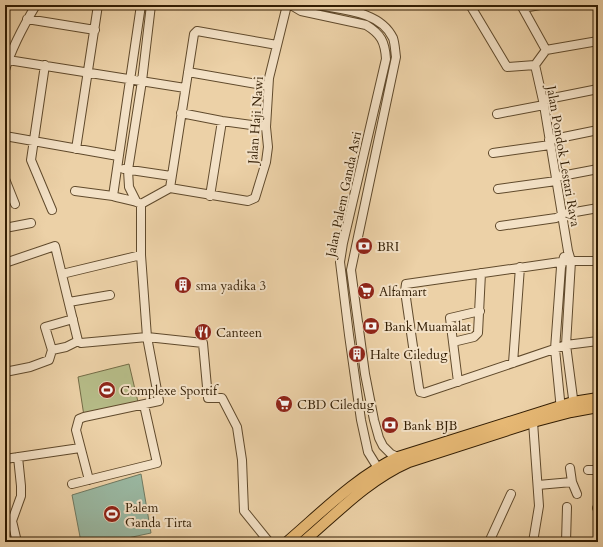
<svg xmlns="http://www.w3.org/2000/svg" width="603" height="547" viewBox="0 0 603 547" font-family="Cardo,serif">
  <rect width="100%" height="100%" fill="#ecd1a7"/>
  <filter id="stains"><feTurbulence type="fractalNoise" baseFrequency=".005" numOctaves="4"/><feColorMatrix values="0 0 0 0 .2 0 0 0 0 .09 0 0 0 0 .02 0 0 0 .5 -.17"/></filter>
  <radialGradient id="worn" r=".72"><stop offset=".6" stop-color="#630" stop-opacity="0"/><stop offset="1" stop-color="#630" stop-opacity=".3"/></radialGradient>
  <path fill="#b6bc88" stroke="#746c46" d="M129,364L138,402L84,416L78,377Z"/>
  <path fill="#9ab8a2" stroke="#707a62" d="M141,474L151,533L109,542H81L72,495Z"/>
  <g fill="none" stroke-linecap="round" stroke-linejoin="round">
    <g stroke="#604a2c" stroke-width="10">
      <path id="minor" d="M291,5L301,11L366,25C381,34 385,42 386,59L343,243L340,262L349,335L361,420L368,452L381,473
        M318,5C343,10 380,11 393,38C395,44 395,50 396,57L351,270L365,374L374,420L379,438L383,446L391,454L398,457
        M470,5L507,67L535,65
        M521,5L546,50
        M523,8L540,5
        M27,19L95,30
        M546,50L598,41
        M8,60L185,88
        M45,65L31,160L52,210
        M535,65L544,105L568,251L571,261L566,345L574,406
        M535,65L546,50
        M5,70C12,47 24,25 36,5
        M188,72L268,86
        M543,100L598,89
        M181,113L222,121L266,127
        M497,114L544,105
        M5,136L118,156
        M549,140L598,130
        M76,149L98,5
        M493,153L550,145
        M124,169L171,176
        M556,177L598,169
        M5,179L15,204
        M170,188L248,201L255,198L266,162L268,147L266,127L269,78L287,5
        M170,188L194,34L197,31L277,45
        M498,189L556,181
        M75,191L113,196
        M210,196L222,121
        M136,201L129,187L128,170L142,81L151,5
        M141,204L170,188
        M500,226L556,218L564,214L598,208
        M5,228L31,223
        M598,261H567L406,284L405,291L419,388L420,392L424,393L566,345L598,341
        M5,263L55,246L78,341
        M62,274L141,255
        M69,302L110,295
        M453,342L474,337L478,333L481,273
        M52,350L45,327L73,319
        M513,363L520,267
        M5,372L30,367L49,360L52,350L66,347L78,341L81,343L147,337L203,343L208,398H222L237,427L242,460L244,511L269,542
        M458,382L450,318L480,311
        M561,410L555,349L561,267L564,257
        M5,459L80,448
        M570,468L572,482L577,494
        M588,470H598
        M89,480L76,430L79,419L84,417L159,401L147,337L141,255V204C135,200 121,199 113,196L141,5
        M72,484L157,463L144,405
        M538,485L572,482
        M597,508H598
        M17,542L12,521L21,496V486L18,457
        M489,542L511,494
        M533,542L539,506L533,422
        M566,542L567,507"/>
    </g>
    <g stroke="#321d03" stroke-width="12">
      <path id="major" d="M287,542C322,512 356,477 398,457L573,402L598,398
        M303,542C337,513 368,480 409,462L533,422L571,412L598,407"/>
    </g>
    <use href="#minor" stroke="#f3e1c6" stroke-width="8"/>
    <use href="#major" stroke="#e6b874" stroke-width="10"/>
  </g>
  <defs>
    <g id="bank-disc" transform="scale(0.9)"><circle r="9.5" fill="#8f2418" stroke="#f3e1c6"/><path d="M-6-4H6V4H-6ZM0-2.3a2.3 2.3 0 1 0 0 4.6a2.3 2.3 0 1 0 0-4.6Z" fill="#fff"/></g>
    <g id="building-disc" transform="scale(0.9)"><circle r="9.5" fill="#8f2418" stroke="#f3e1c6"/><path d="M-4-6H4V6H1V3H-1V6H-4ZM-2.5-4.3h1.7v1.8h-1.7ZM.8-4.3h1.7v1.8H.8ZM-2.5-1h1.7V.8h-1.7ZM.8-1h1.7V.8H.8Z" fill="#fff"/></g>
    <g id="supermarket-disc" transform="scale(0.9)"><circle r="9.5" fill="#8f2418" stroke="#f3e1c6"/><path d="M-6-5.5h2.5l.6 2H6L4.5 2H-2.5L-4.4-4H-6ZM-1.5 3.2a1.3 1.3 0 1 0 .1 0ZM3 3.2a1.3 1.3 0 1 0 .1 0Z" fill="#fff"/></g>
    <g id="restaurant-disc" transform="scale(0.9)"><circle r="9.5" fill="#8f2418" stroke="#f3e1c6"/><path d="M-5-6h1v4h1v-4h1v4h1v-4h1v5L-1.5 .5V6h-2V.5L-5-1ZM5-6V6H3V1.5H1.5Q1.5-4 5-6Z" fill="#fff"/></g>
    <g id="stadium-disc" transform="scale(0.9)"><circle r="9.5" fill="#8f2418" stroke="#f3e1c6"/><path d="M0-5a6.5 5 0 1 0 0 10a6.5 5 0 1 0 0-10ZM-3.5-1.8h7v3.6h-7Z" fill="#fff"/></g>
  </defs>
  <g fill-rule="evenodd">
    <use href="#bank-disc" x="364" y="246"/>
    <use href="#building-disc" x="183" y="285"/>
    <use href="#supermarket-disc" x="366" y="291"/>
    <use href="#bank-disc" x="371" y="326"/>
    <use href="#restaurant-disc" x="203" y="332"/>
    <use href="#building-disc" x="357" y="354"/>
    <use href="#stadium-disc" x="107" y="390"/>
    <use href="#supermarket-disc" x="284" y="404"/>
    <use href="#bank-disc" x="390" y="425"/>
    <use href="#stadium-disc" x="112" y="514"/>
  </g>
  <g text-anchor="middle" stroke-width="4" stroke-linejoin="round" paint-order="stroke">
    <g font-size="13" fill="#321d03" stroke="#f3e1c6">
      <text transform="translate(255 120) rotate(-86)" y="5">Jalan Haji Nawi</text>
      <text transform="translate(564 156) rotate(80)" y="5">Jalan Pondok Lestari Raya</text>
      <text transform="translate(343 194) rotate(-78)" y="5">Jalan Palem Ganda Asri</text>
    </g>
    <g font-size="13" fill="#321d03" stroke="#f3e1c6" text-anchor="start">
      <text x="377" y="251">BRI</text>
      <text x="196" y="290">sma yadika 3</text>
      <text x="379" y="296">Alfamart</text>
      <text x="384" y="331">Bank Muamalat</text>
      <text x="216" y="337">Canteen</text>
      <text x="370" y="359">Halte Ciledug</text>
      <text x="120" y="395">Complexe Sportif</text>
      <text x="297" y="409">CBD Ciledug</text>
      <text x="403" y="430">Bank BJB</text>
      <text x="125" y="512">Palem<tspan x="125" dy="15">Ganda Tirta</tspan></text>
    </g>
  </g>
  <rect width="603" height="547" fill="none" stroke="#ecd1a7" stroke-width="20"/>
  <rect x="6" y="6" width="591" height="535" fill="none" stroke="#321d03" stroke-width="2"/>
  <rect x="10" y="10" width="583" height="527" fill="none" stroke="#321d03"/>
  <rect width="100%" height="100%" filter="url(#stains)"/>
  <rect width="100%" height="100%" fill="url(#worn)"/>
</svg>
